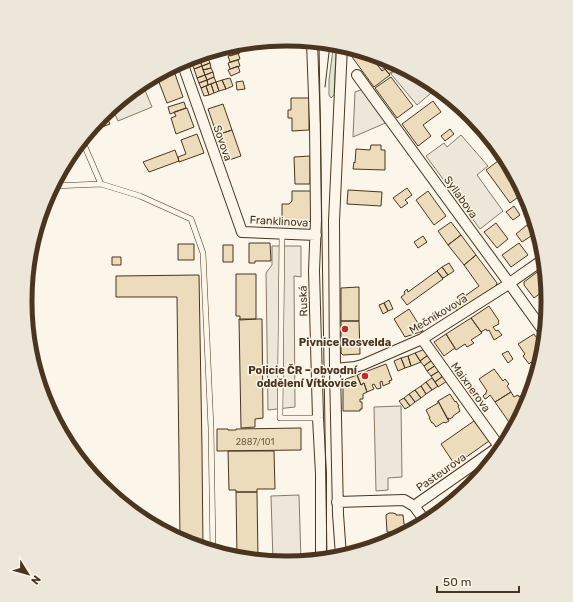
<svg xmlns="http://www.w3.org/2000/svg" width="573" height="602" viewBox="0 0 573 602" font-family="Rubik,sans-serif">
  <rect width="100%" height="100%" fill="#fbf6e9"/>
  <path fill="#dce7d0" stroke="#887966" d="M333,49H336V53L334,95L331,98L329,95V80Z"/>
  <path fill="#ede7d9" stroke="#887966" d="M369,54L387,59L391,62L381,70Z
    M400,66L432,84L437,88L417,105L391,74Z
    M142,83L152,107L118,121L114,112L101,117Z
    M366,88L390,121L353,137L355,92Z
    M461,135L488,166L477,175L503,211L480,229L426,156L444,143L447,147Z
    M272,246H301V277L294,276L295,407L268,410L266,273L272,265Z
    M401,406L402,477L388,478V490L376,491L374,407Z
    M299,495L301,561L286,562L273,561L271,496Z"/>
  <path fill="#ecdcbc" stroke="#4a3520" d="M236,44H240V46L230,49L229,46Z
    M238,47L240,53L230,56L228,50Z
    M359,51L369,54L382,71L385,69L390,75L374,87L352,57Z
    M206,53L208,58L200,61L199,59H201L200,55Z
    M238,53L240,59L230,62L228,56Z
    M197,56L198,60L199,59L200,61L192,63L190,58Z
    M208,58L210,63L202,66L200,61Z
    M238,60L240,66L230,69L228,63Z
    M200,61L202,66L194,69L192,63Z
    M391,62L399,66L389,74L384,68Z
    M210,63L211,68L203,70L202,66Z
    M202,66L205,75L197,78L194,69Z
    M238,66L240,72L231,76L228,70Z
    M211,68L213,72L205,75L203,70Z
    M174,71L183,97L167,103L157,77Z
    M213,72L214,77L207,80L205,75Z
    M205,75L207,80L199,83L197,78Z
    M214,77L216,82L208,85L207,80Z
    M391,77L413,106L397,118L375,88Z
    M230,78L233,86L226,89L222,80Z
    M207,80L208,85L201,88L199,83Z
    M222,80L226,89L219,91L216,82Z
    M243,81L245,89L237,90L236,82Z
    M216,82L219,91L214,93L211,84Z
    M211,84L214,93L209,95L206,86Z
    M206,86L209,95L204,96L201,88Z
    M291,98H309V130L292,131V118H288V110H291Z
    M433,101L441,112L423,125L431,136L418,146L402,124Z
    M184,102L186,108L170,114L168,107Z
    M223,104L232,130L217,135L208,109Z
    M187,108L194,127L176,134L171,118L176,116L174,112Z
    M105,113L110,124L91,131V130L102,116Z
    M450,129L454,134L445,141L441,136Z
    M232,130L241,156L226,161L217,135Z
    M197,134L204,153L179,162L178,157L186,154L181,140Z
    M371,145H381V150H385V170L353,169L354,162L355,163L356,149L370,150Z
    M175,150L179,161L149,172L143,162Z
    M310,156V184H295L294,157Z
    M502,158L515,176L524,193L510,203L486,170Z
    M407,188L412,195L405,200L408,203L401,208L393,198Z
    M348,190L382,192L381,206L347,204Z
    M292,191H311V220L309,222L282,223V204H289L292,201Z
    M428,191L446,216L434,225L416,200Z
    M514,206L520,215L513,220L506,212Z
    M451,222L461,235L448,245L438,231Z
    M533,222L535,225L537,231L534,234L527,225Z
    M496,223L508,239L497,248L484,232Z
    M527,225L534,234L522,242L516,234Z
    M461,235L476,255L464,265L448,245Z
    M423,236L427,242L418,248L414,242Z
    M249,243H270L271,261H255V263H249Z
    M519,243L528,255L511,267L502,255Z
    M178,244H194V260H178Z
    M223,245H233V262H223Z
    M476,255L497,283L496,286L457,311L453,304L459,300L457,297L463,293L465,296L479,286L464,265Z
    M112,257H121V265H112Z
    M449,263L454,271L448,275L442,267Z
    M442,267L448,275L443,278L437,271Z
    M544,267L547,291L543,294L542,292L534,298L524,285V282Z
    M437,271L443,279L407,305L401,297L405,294L404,292L407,289L408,292Z
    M236,274H256V319L240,320V316H236Z
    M199,275L202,450L203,548L186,543L180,539L177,297H116V276Z
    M359,287V321H341V288Z
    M389,300L393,309L388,311L384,303Z
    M384,303L388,311L383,314L379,305Z
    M489,306L499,321L498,322L499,324L493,327L496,331L498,330L502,335L494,340L489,330L487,331L486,329L481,332L471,318Z
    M409,309L423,331L405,337L394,319Z
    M471,318L482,333L471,340L474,343L467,347L465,344L456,350L446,334Z
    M239,319H262L263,418L255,419V427L241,428Z
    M341,321H359L360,354L343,355L341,353Z
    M446,334L455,348L444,356L434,342Z
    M534,334L543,347V352L537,370L531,362L529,364L523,356L525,354L518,344Z
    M425,349L428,355L420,361L415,353Z
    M508,351L513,359L508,363L502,354Z
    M415,353L421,362L411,366L408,356Z
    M428,355L432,360L424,366L420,361Z
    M408,356L411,366L405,368L401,358Z
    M401,358L405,368L398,371L394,361Z
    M432,360L436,365L427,371L424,366Z
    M386,364L392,380L389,381L390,383L383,386L382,381L380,382L381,388L377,389L374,384L372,385L374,389L367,392L364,383L361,385L357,375Z
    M436,365L439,371L431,376L427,371Z
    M494,369L503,381L505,379L509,384L507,386L511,392L495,402L490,395L487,398L485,399L483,396L485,394H486V392L487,391L479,379Z
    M439,371L443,376L435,382L431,376Z
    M357,375L361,385L364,383L367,392L363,394V399H360V402H362V409H360V411H343V382L346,379Z
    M443,376L447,381L438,387L435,382Z
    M432,378L438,386L432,390L426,382Z
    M426,382L432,390L426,394L421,386Z
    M421,386L426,394L421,398L415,390Z
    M415,390L421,398L415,402L409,394Z
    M511,392L514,397L518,395L519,397L523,394L528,401L518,420L511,425L495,402Z
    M409,394L415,402L410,406L404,398Z
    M450,394L455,402L456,401L459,406H458L460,411L453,416V417L450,419L448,418V420L438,401Z
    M404,398L410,406L405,409L399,401Z
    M438,401L449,421L445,423L444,422L436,427L433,423H432L429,418H430L426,410L438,403Z
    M474,421L489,441L455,465L441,444Z
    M301,428V450L217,451V429H228V430H236V429Z
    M228,451H274L275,489H257V492H236V490H229Z
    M236,492H257L258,560L237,558Z
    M389,513H393L396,514V515H403L404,524H405V533L402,535H391L390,532H387L386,515Z
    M389,534H391V535H402L389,541Z"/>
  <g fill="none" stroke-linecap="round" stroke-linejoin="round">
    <g stroke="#4a3520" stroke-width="6">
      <path id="service" d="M82,140L101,184L140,196L191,219L203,253L211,428L213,551
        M53,186L101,184
        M282,234L280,418H318"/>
    </g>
    <g stroke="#4a3520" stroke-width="12">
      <path id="minor" d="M312,42L315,124L316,220L314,271L318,418L321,474V559
        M182,62L242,232L316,235
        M357,75L509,283L545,333
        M422,339L501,449
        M335,369L355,367L362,365L422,339L504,287L544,259
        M337,502L404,500L414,506L507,441
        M414,506L426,522
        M341,556L338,514L335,369L334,221L342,46"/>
    </g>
    <use href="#service" stroke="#fbf6e9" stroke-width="5"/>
    <use href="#minor" stroke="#fbf6e9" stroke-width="10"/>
    <path stroke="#4a3520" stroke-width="1" d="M319,43L327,559
      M325,87L330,44"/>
  </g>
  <g fill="#c62828" stroke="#fbf6e9" stroke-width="1.5">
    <circle cx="345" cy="329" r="4"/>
    <circle cx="365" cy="376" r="4"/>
  </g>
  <g text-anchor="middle" stroke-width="3" stroke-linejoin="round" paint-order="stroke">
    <g font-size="9" fill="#725f47">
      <text x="255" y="445">2887/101</text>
    </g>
    <g font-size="11" fill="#4a3520" stroke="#fbf6e9">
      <text transform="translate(223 143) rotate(71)" y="4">Sovova</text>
      <text transform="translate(461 197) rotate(54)" y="4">Syllabova</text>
      <text transform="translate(279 221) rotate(3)" y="4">Franklinova</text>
      <text transform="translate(303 301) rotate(-92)" y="4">Ruská</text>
      <text transform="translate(438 314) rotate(-31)" y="4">Mečnikovova</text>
      <text transform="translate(471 387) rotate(54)" y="4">Maixnerova</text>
      <text transform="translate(441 472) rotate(-35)" y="4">Pasteurova</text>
    </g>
    <g font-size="11" font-weight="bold" fill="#4a3520" stroke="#fbf6e9">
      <text x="345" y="346">Pivnice Rosvelda</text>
      <text x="357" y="374" text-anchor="end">Policie ČR – obvodní<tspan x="357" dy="13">oddělení Vítkovice</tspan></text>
    </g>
  </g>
  <path d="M0 0H573V602H0ZM286 46H287A254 254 0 0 1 541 300V302A254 254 0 0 1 287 556H286A254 254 0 0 1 32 302V300A254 254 0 0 1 286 46Z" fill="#ede7d9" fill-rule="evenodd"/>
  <path fill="none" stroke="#4a3520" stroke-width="5" d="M286 46H287A254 254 0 0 1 541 300V302A254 254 0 0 1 287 556H286A254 254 0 0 1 32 302V300A254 254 0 0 1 286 46Z"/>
  <g transform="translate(28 574) rotate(127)" stroke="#fbf6e9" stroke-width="3" paint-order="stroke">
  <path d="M0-3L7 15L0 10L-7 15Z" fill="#4a3520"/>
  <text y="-6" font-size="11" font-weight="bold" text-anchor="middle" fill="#4a3520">N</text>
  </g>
  <path d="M437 586v6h82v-6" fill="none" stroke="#4a3520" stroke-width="2"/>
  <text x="443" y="586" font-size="12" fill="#4a3520" stroke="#fbf6e9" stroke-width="3" paint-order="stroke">50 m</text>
</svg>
